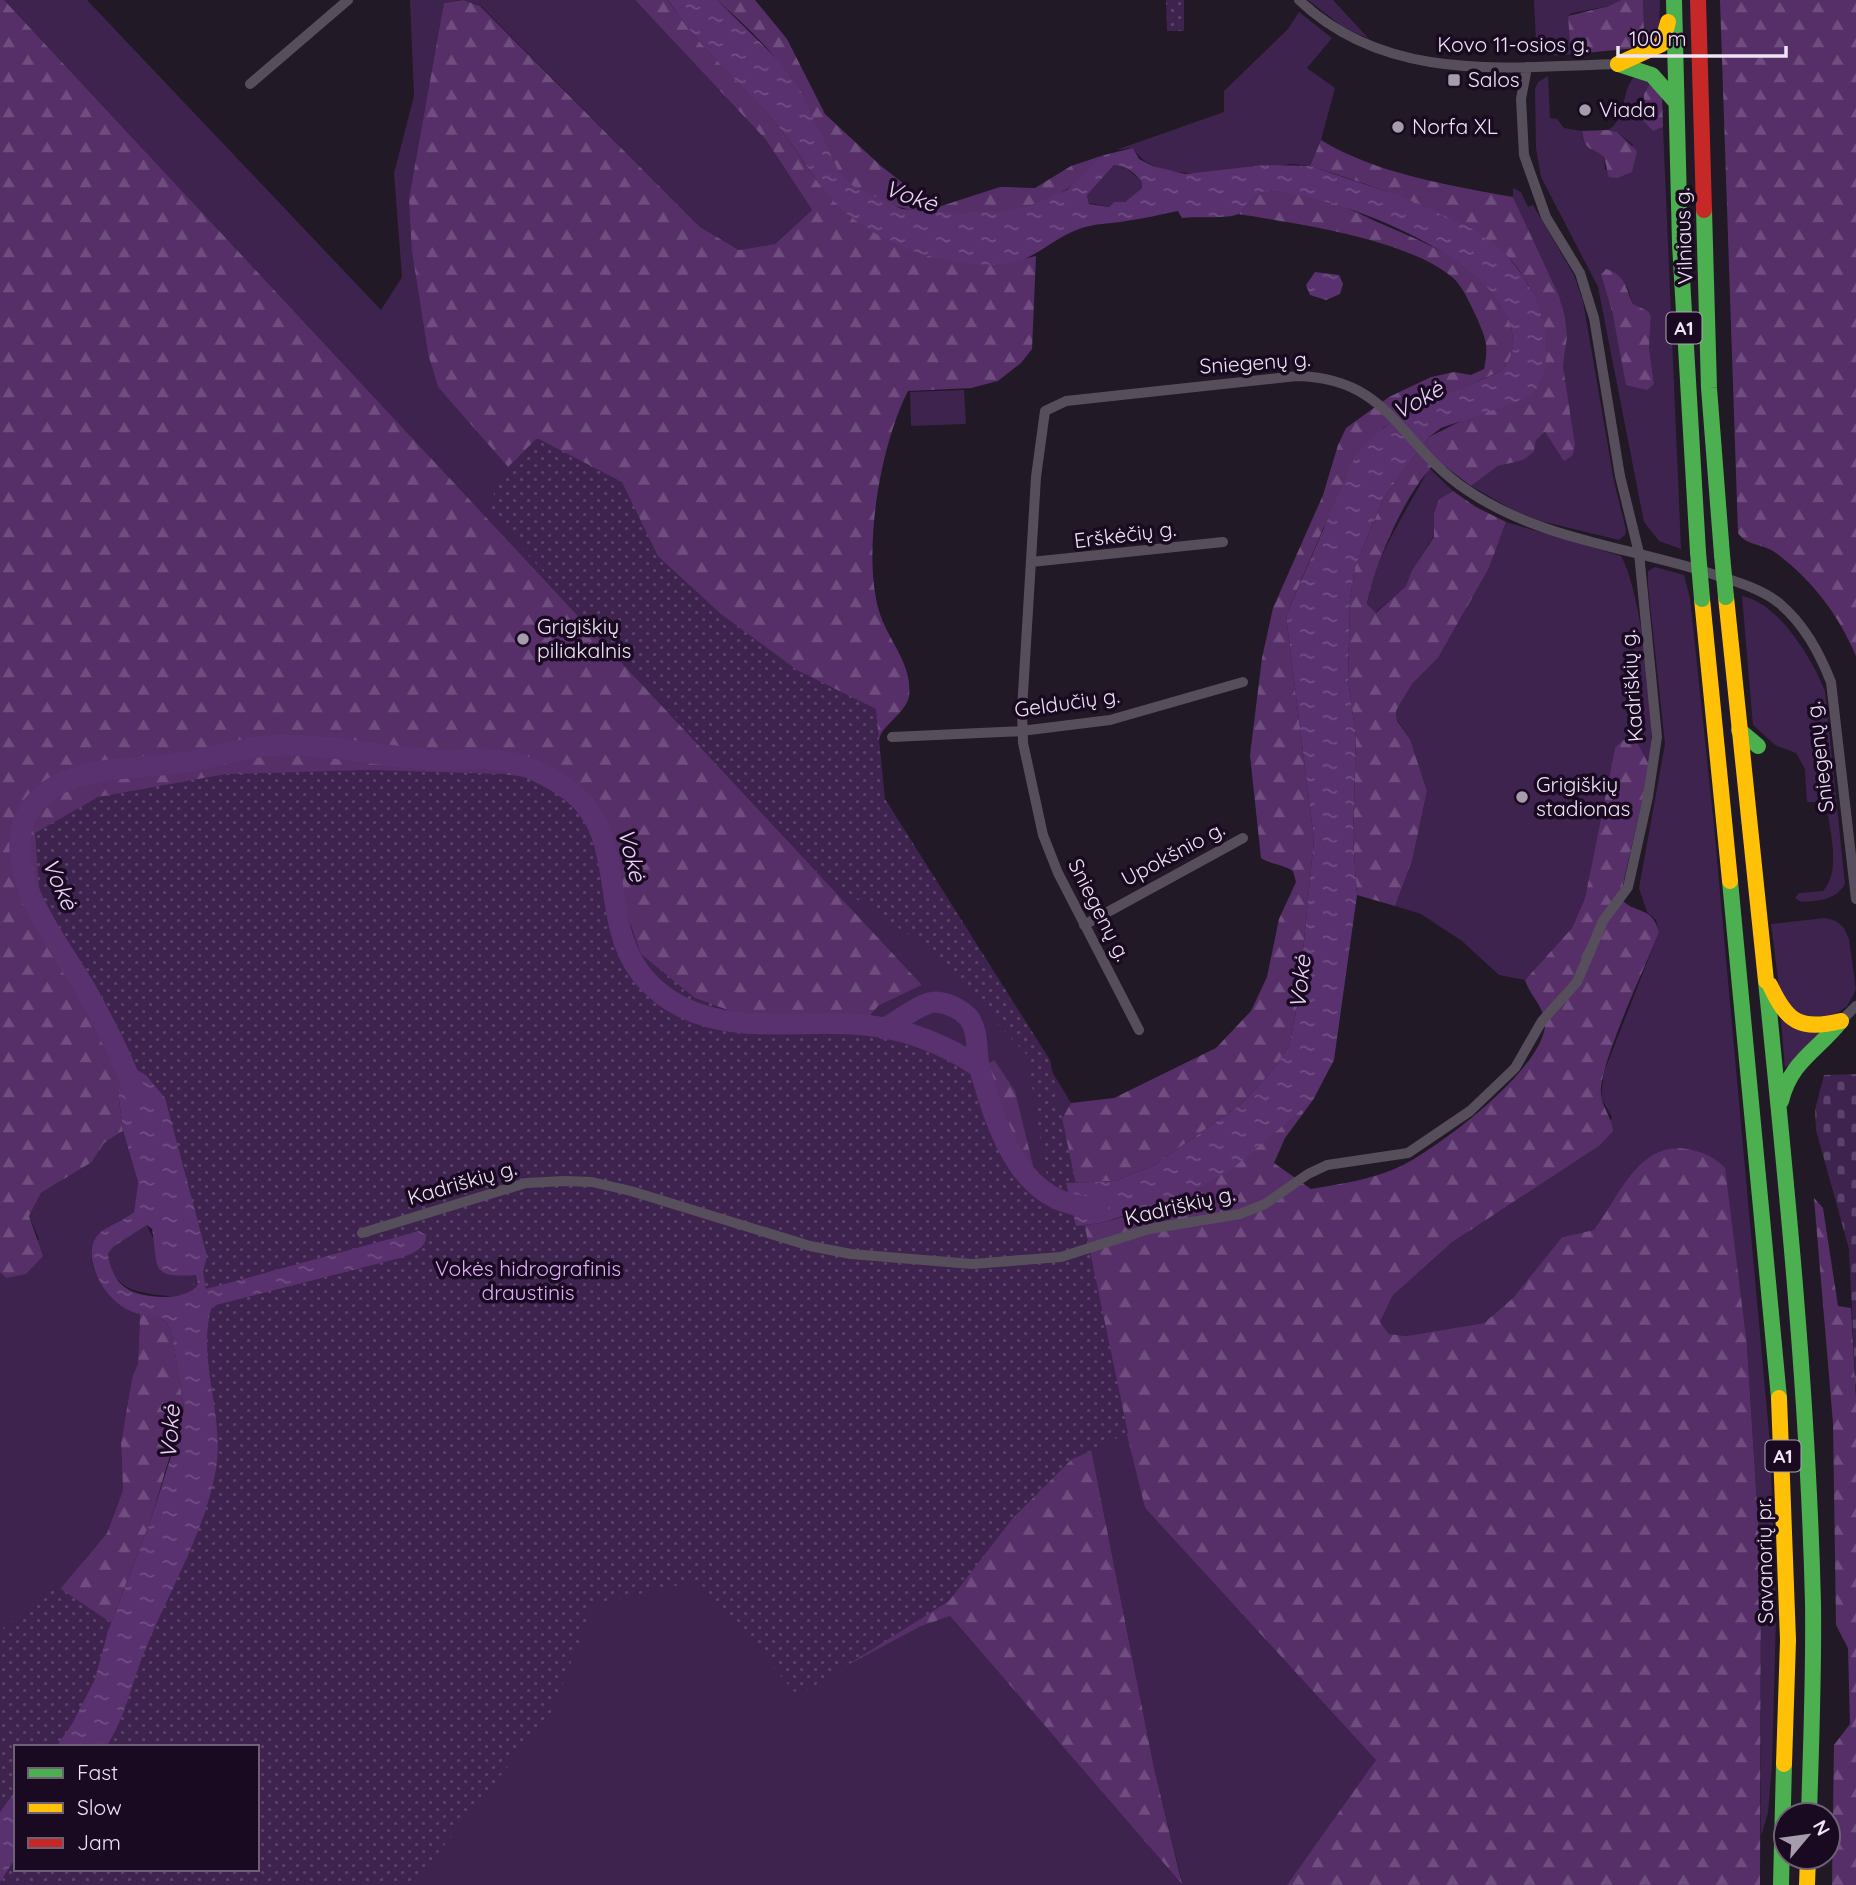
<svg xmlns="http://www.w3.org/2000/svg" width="1856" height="1885" viewBox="0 0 1856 1885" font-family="Quicksand,sans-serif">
  <defs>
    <pattern id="forest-firs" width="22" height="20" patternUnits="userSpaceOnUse" patternTransform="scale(1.75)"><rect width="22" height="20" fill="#562f69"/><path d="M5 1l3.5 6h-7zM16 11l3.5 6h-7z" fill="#6f4d7f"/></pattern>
    <pattern id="cemetery-stones" width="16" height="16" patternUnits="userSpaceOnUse" patternTransform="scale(1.75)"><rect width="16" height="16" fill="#3e234e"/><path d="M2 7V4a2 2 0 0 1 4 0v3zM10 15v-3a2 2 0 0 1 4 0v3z" fill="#5a4368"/></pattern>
    <pattern id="park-dots" width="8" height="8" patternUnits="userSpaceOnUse" patternTransform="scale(1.75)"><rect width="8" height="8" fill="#3e234e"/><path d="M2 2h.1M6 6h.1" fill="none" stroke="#5a4368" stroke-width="1.8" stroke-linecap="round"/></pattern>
    <pattern id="water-ripples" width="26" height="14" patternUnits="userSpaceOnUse" patternTransform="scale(1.75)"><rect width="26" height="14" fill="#59316e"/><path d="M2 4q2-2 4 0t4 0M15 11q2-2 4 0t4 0" fill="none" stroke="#714f83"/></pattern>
  </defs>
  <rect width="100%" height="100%" fill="#211925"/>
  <path fill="#3e234e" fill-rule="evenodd" d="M4,0H87L381,310L402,277L394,173L414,96L410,0H461L444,3L412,252L428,354L438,387L979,951L1071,1103L1057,1128L1145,1508L1377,1760L1287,1885H368L467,1573L679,1572L919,1627L950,1616L1182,1882L1154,1768L1045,1215L1029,1159L957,1087L847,1045L878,1006L922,985Z
    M463,0H635L766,140L812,210L775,244L739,250L700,227L481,6Z
    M1308,0H1333L1369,39L1343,27Z
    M1534,0H1621L1609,6L1572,13L1568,16L1570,47L1574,54C1559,55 1542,60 1536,43Z
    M1643,0H1660L1659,35L1640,44L1644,30Z
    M1299,12L1332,38L1307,68L1335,88L1321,140L1310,166L1292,164C1251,168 1157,190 1133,148L1116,150L1224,112V91L1288,29Z
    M1548,76L1550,118L1557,119L1564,128L1582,131L1583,139L1604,157L1605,170L1633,145L1617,132L1608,130C1628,118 1620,93 1634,77L1653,79L1652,131L1663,127L1681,549L1659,541L1644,522L1598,287L1541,177L1536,148L1535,89L1538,82ZM1601,275L1627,287L1633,304L1648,311L1651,316L1649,347L1654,384L1613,315Z
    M1114,165H1123L1142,182V188L1125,202H1114L1110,207L1089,203L1087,195Z
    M1513,188L1521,192L1528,207L1533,205L1574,275L1583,301L1614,481L1626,530L1625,535L1619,540L1537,520L1513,510L1471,486L1498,466L1522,460L1534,452L1536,440L1545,432L1554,445L1567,404L1563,367L1567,337L1558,296L1513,197Z
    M964,390L966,424L911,426L910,392Z
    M1429,468L1453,491L1439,499L1434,513V536L1412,570L1406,586L1375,613L1367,604C1376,553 1406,513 1429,468Z
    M1506,522L1621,556C1642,593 1656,724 1650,767L1615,748L1585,898L1572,928L1525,980L1499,975L1462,941L1421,914L1395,906L1412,861L1427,791L1410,739L1397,720L1396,711L1412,684L1438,658L1489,568Z
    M1655,567L1684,575L1690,598L1714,826L1770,1444L1776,1617L1772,1766L1768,1813L1761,1836V1567L1747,1346L1609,1211L1594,1230L1562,1237L1513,1298L1484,1323L1406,1336L1389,1334L1380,1322L1393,1295L1421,1267L1451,1243L1599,1146L1612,1117L1601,1098L1604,1072L1659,932L1656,920L1647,912L1639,888L1665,744L1648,585V571Z
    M1742,596C1779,603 1812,659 1825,691L1845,884C1836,900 1818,901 1801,902L1795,898L1799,893L1823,891C1842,871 1829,827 1826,802H1807L1805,769L1796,753L1775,745L1753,725Z
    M1825,918L1836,921L1844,928L1849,939L1856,990L1847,1006L1832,1017L1799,1019L1780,994L1771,924Z
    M1781,1020L1824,1033L1785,1068Z
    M123,1131L138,1182L134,1212C122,1222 101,1227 94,1241C80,1268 118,1306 140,1314L138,1363L132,1378L121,1443L123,1490L107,1533L84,1560L0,1711V1272L6,1278L39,1239L29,1216L41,1193L92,1162L104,1143Z
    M147,1225L153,1238L197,1275L196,1290C181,1297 174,1297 158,1295C129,1291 114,1287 108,1254L113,1247Z"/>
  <path fill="url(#forest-firs)" d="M0,0H4L922,985L878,1006L847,1044L957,1087L994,1060L1015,1091L1045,1215L1154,1768L1182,1884L950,1616L919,1627L816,1682L729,1597L118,1092L123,1131L104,1143L92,1162L41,1193L29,1216L43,1256L26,1274L6,1278L0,1272Z
    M463,0L480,6L700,227L739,250L775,244L812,210L766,140L635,0H668C697,45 738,80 773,120C795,145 811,177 834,201C883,252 969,273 1036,256L1032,349L1021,363L998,381L971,388L908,391C880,446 862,552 879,611C888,641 913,664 909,696C907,710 888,722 881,734C878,740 877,749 875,755L876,886L438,387L428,354L412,252L409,199L444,3Z
    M717,0H755L787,39L825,114L881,166L935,208L1000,187L1035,188L1071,166L1104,155C1089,172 1073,188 1051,198C1000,222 876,223 839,173C822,148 815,116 799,91C778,55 748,28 717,0Z
    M1621,0H1643L1644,30L1637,48L1574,54L1570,47L1568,16L1609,6Z
    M1720,0H1856V656C1838,614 1813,581 1776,553C1763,543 1748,547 1738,533Z
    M1653,79L1662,92L1663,127L1653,131L1644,121V94Z
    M1608,130L1617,132L1637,151L1632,172L1617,178L1609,177L1604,157C1592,146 1585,153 1582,131Z
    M1321,140C1374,173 1451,186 1513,197L1559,296L1565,318L1567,337L1563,367L1575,445L1572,456L1564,461L1545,432L1536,440L1534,452L1523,460L1498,466L1471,486L1438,461C1408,486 1374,565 1367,604L1376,613L1406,586L1412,570L1434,537V513L1439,499L1453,491L1476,507L1506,522L1489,568L1438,658L1412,684L1396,711L1397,721L1410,739L1427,791L1412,861L1395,906L1357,895L1353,839L1356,737L1348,679L1350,599L1355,567L1384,497L1429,437L1477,413L1547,351C1543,315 1532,280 1505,254C1497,246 1484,240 1474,234C1423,202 1367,184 1310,166Z
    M1267,190C1281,192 1296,192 1310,195C1333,201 1354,211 1375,221C1424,243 1497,267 1511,327C1515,345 1514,357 1501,371L1412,410L1383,428L1323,529L1286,616L1314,839L1298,1002L1289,1046L1272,1071L1240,1105L1153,1166L1114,1181L1066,1183L1057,1128L1071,1103L1114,1098L1216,1048L1251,1011L1267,977L1279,919L1296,882L1293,871C1282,864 1272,865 1261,858L1250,755L1262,658L1273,608L1323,495L1338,445L1346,428L1389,397L1431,377L1454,372L1471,375L1484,369C1489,345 1486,340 1477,318C1471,306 1463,286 1452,277C1404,238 1299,224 1238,214L1256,195Z
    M1606,269C1625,274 1626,289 1633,304L1648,311L1651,316L1649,347L1654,384L1647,390L1626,385L1613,315L1601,275Z
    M1623,740H1636L1650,767L1620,897C1632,915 1652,904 1659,932C1646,966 1598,1065 1601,1096C1603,1108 1612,1118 1613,1131L1599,1146L1451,1243L1393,1295L1380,1322L1389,1334L1406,1336L1484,1323L1513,1298L1562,1237L1594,1230C1621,1195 1639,1138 1692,1150C1705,1153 1716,1158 1725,1168L1747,1346L1761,1567L1760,1885H1287L1376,1760L1145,1508L1076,1226L1101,1223L1146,1210L1273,1133L1313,1100L1285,1138L1274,1163L1311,1189C1344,1183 1367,1181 1399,1167C1436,1150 1545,1068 1545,1024C1544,1006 1530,996 1525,980L1572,928L1585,898L1615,748Z
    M1814,1198L1823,1208L1838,1306L1851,1308L1856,1398V1885H1832L1834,1745L1850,1724L1848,1648L1836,1625L1833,1423Z
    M140,1314L160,1315L171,1328L184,1409L151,1519L108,1631L16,1747L51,1600L107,1533L123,1490L121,1443L132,1378L138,1363Z"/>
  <path fill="url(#cemetery-stones)" d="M1856,1074V1398L1849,1249L1816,1130L1815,1110L1824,1075Z"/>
  <path fill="url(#park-dots)" fill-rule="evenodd" d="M1166,0H1184V31H1167Z
    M537,438L622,482L658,556L721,614L797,670L876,709L885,799L1050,1060L1128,1433L1071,1460L1012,1519L949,1601L798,1696L698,1581L594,1604L551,1713L412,1885H0V1631L55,1585L135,1639L206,1462L199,1305L141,1089L40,900L35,833L98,797L226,774L369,770L504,774L544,780L590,805L641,954L695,998L753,1019L891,1036L935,1046L967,1064L995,1087L1003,1117L1022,1159L1049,1190L1027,1055L922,944L817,872L487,510L503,472ZM16,1747H257V1869H16Z"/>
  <path fill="url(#water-ripples)" fill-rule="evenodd" d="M668,0H717L779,61L801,92L839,172L853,186L902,209L964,213L1002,211L1032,205L1067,190L1104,155L1133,148L1139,159L1153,166L1185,174L1265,165L1310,166L1403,197L1473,229L1505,253L1523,276L1536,299L1544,325L1547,351L1544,374L1535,391L1519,401L1441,428L1429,437L1384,497L1355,567L1350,599L1348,679L1356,737L1353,839L1357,895L1334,1060L1313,1100L1232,1169L1176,1199L1101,1223L1076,1226L1066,1183L1114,1181L1153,1166L1240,1105L1272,1071L1289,1046L1298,1002L1314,839L1286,616L1352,463C1384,410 1449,396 1501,371C1514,357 1515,345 1511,327C1495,256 1338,196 1272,191C1255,189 1250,205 1238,214C1231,219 1196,216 1182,218L1178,211C1161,214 1143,219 1126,221C1110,224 1095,223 1079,229C1053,238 1037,259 1008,263C951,272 873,243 833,201C811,176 795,145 773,120C737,80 697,45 668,0ZM1114,165C1127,165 1134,173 1142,182V188L1125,202H1114L1109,207L1089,204L1087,195Z
    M1315,272L1339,275L1343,284L1340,294L1326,300L1310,295L1306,285Z
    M135,1069L146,1075L165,1098L207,1256L203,1272L206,1289L419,1231L426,1235C427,1249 411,1254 400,1258L216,1305L211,1309C197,1361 225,1416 216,1469C206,1530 167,1595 144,1653C131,1685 125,1719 106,1747H56L72,1724L95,1679L108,1631L151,1519L174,1447L184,1409L171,1329C162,1313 156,1317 140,1314C115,1309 97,1284 92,1260C90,1249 93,1238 102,1231C112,1224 124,1220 134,1212L138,1182L123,1131L118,1092L127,1071ZM147,1225L152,1229C159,1269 149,1278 196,1275L198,1284C189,1302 141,1299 126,1288C115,1281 110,1266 108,1254L113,1247Z
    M16,1790V1857L0,1882V1812Z"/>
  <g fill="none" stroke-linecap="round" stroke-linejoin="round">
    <path stroke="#59316e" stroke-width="21" d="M884,1029C898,1021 921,1002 936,1002C948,1003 961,1009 969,1018C980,1034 975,1053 980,1070C998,1131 1021,1209 1098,1207
      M136,1096C124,1061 107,1029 90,997C63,947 8,887 22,827C26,808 43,793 59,784C96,765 146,769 187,762C220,756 254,744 287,745C338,745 387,758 438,760C462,761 486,756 510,762C532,767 550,777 569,790C642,844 580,953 680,1006C732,1033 794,1021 851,1024C898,1026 940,1041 979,1067"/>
    <path stroke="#574e5c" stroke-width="10" d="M1299,0C1387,84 1507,67 1618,64
      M250,84L348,0
      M1031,562L1223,542
      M892,737L1021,731L1110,720L1243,682
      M1084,925L1243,838
      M1841,1021L1856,1006
      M1139,1030L1058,873L1043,835L1023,743L1022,710L1036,477L1045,411L1066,401L1297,376C1391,378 1399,445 1467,490C1537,538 1626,547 1706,572C1730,580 1759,587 1779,603C1804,624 1819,652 1831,682L1856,899
      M362,1233L526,1183L564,1181L592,1182L631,1191L810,1246L851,1254L972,1264L1061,1257L1149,1229L1240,1214L1265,1204L1308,1174L1327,1165L1408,1153L1470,1111L1515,1068L1542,1021L1577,982L1603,921L1628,887L1648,797L1657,737L1639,553L1620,476L1594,318L1580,273L1546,217L1524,155L1521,99L1527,67"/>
    <path stroke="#4caf50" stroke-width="16" d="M1674,0L1680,244L1698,552
      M1618,64L1652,75L1675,101
      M1704,210L1709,388L1722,555
      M1739,730L1758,746
      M1730,881L1779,1398
      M1766,981C1787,1188 1808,1395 1813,1603C1814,1674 1811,1745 1809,1815
      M1781,1101C1791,1061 1816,1052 1840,1022
      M1781,1885L1784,1764"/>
    <path stroke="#ffc107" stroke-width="16" d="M1618,64L1662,44L1668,22
      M1726,597L1766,981
      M1702,599L1730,881
      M1770,985C1787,1022 1800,1031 1841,1021
      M1779,1398L1788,1640L1784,1764
      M1807,1885L1808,1857"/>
    <path stroke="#c62828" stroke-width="16" d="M1698,0L1704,210"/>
    <path stroke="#4caf50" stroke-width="16" d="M1698,552L1702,599
      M1722,555L1726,597"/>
  </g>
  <g fill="#a69dac" stroke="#190a21" stroke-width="2.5">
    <rect x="1447" y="73" width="14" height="14" rx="3.5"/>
    <circle cx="1585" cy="110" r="7"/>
    <circle cx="1398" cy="127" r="7"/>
    <circle cx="523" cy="639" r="7"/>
    <circle cx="1522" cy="797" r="7"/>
  </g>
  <g text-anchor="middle" stroke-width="7" stroke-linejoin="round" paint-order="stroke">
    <g fill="#190a21" stroke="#aea3b5" stroke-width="2">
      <rect x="1666.5" y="312.5" width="35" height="31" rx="5"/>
      <rect x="1765.5" y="1440.5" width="35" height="31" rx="5"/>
    </g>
    <g font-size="19" font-weight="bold" fill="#eee4f4">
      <text x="1684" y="335">A1</text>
      <text x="1783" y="1463">A1</text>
    </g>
    <g font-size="21" fill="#eee4f4" stroke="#190a21">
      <text x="1513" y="52">Kovo 11-osios g.</text>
      <text transform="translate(1684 236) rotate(-92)" y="7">Vilniaus g.</text>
      <text transform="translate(1255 363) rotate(-4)" y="7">Sniegenų g.</text>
      <text transform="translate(1125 535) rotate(-7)" y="7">Erškėčių g.</text>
      <text transform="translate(1632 686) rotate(-94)" y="7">Kadriškių g.</text>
      <text transform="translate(1067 703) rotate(-8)" y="7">Geldučių g.</text>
      <text transform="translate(1820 757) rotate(-97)" y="7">Sniegenų g.</text>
      <text transform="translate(1173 854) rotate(-28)" y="7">Upokšnio g.</text>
      <text transform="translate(1099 910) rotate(63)" y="7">Sniegenų g.</text>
      <text transform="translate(462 1183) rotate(-16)" y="7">Kadriškių g.</text>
      <text transform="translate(1180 1206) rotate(-13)" y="7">Kadriškių g.</text>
      <text transform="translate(1765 1561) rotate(-91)" y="7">Savanorių pr.</text>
    </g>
    <g font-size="21" fill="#eee4f4" stroke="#190a21" text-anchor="start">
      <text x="1468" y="87">Salos</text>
      <text x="1599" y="117">Viada</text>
      <text x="1412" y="134">Norfa XL</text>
      <text x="537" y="634">Grigiškių<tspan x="537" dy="24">piliakalnis</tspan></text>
      <text x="1536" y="792">Grigiškių<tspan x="1536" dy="24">stadionas</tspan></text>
    </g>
    <g font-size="21" fill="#dfaffb" stroke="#190a21">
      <text x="528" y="1276">Vokės hidrografinis<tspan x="528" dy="24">draustinis</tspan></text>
    </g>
    <g font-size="23" font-style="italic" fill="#ecd4fa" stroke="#190a21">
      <text transform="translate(911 196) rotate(19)" y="8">Vokė</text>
      <text transform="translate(1418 400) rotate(-30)" y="8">Vokė</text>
      <text transform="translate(632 855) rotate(76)" y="8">Vokė</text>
      <text transform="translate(60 884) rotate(66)" y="8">Vokė</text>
      <text transform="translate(1300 982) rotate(-84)" y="8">Vokė</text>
      <text transform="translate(170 1432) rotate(-86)" y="8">Vokė</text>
    </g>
  </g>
  <rect x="14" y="1745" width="245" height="126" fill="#190a21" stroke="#6e6175" stroke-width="2"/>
  <rect x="28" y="1768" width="35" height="10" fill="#4caf50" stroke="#6e6175" stroke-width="2"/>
  <text x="77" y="1780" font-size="21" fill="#eee4f4">Fast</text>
  <rect x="28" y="1803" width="35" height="10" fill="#ffc107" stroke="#6e6175" stroke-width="2"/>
  <text x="77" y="1815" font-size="21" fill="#eee4f4">Slow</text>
  <rect x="28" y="1838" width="35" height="10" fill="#c62828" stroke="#6e6175" stroke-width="2"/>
  <text x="77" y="1850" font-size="21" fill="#eee4f4">Jam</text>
  <g transform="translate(1807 1836) rotate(61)"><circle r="33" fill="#190a21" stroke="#6e6175" stroke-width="2"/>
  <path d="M0-5L12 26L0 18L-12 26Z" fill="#a69dac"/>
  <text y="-10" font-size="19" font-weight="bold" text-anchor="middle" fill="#eee4f4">N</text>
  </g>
  <path d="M1618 46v10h168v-10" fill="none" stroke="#eee4f4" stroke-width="3.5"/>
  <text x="1629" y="46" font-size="21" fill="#eee4f4" stroke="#190a21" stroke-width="5" paint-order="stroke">100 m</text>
</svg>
